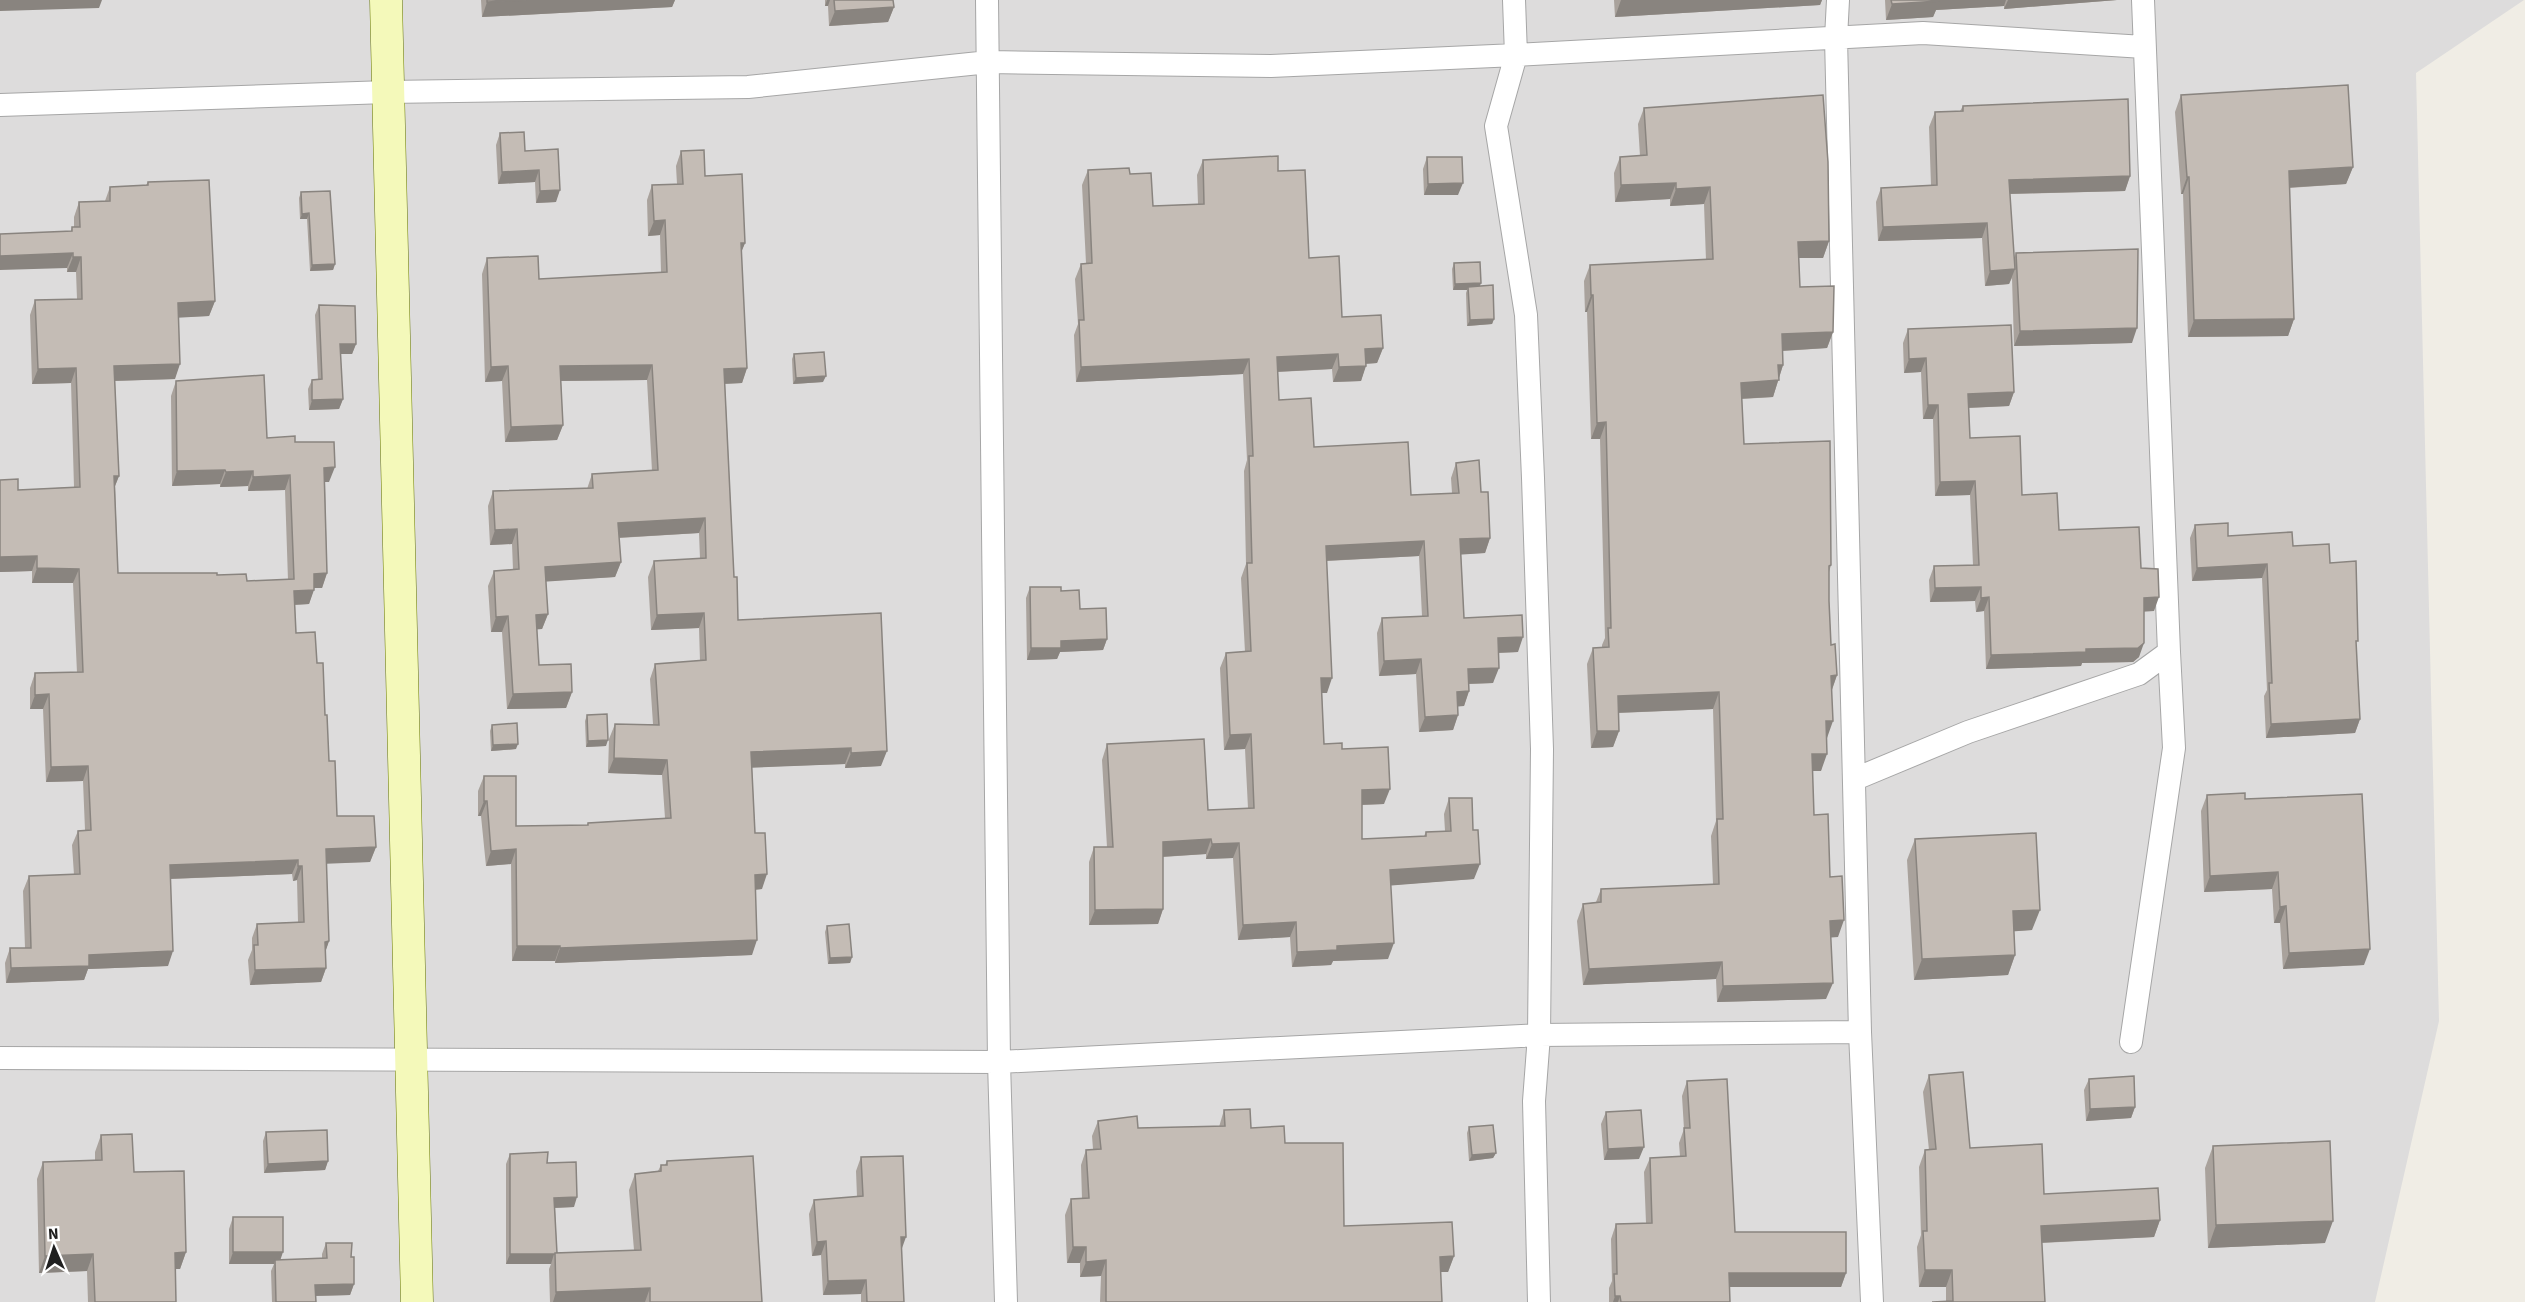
<svg xmlns="http://www.w3.org/2000/svg" width="2525" height="1302" viewBox="0 0 2525 1302" font-family="'Source Sans 3',sans-serif">
  <rect width="100%" height="100%" fill="#f0ede5"/>
  <path fill="#dddcdc" d="M0,0H2524L2416,73L2439,1021L2375,1302H0Z"/>
  <g fill="none" stroke-linecap="round" stroke-linejoin="round">
    <g stroke="#a6a6a6" stroke-width="24">
      <path id="street" d="M987,0L999,1062L1006,1302
        M1514,0L1516,55L1496,126L1526,315L1533,478L1542,749L1539,1035L1534,1101L1539,1302
        M1838,0L1836,38L1860,1032L1872,1302
        M0,105L387,92L748,87L989,62L1271,66L1516,55L1923,33L2144,47
        M1855,779L1968,732L2139,674L2169,652L2143,0
        M2131,1042L2174,748L2169,652
        M0,1058L999,1062L1539,1035L1860,1032"/>
    </g>
    <g stroke="#677705" stroke-width="33">
      <path id="secondary" d="M386,0L417,1302"/>
    </g>
    <use href="#street" stroke="#fff" stroke-width="22"/>
    <use href="#secondary" stroke="#f4f9ba" stroke-width="32"/>
  </g>
  <path fill="#a9a29c" d="M481,0H681H675L672,7L482,17Z
    M825,0H893L894,7L888,22L829,26L828,6H825Z
    M1614,0H1822L1820,5L1615,17Z
    M1885,0H2117L2004,9V6L1936,10L1933,17L1886,20Z
    M2181,95L2353,167L2346,184L2289,188L2294,319L2288,336L2188,337L2183,194H2181L2175,112Z
    M1963,106L2130,176L2125,191L2010,194L2014,259L2016,253L2132,343L2014,346L2012,278L2009,284L1985,286L1982,238L1878,241L1876,202L1881,188L1931,185L1929,127L1935,112L1960,111Z
    M1644,108L1829,241L1823,258H1799L1800,287L1833,332L1827,348L1783,351V365L1773,397L1742,399L1744,444L1831,565L1829,572V601L1831,645L1837,675L1832,690L1827,738L1821,771H1812L1814,815L1830,877L1838,937H1831L1826,999L1717,1002L1716,979L1583,985L1577,921L1583,904L1596,902L1601,889L1713,884L1711,836L1716,821L1713,709L1618,713L1619,731L1613,747L1591,748L1587,664L1593,648L1602,647V645L1605,638L1600,439H1591L1587,312H1585L1584,281L1590,265L1706,260L1704,204L1670,206V199L1615,202L1614,173L1620,157L1640,156L1638,124Z
    M500,133L525,151L558,149L556,202L536,203L535,182L498,184L496,145Z
    M681,151L705,176L745,243L741,252L747,368L742,383L725,384L734,577L738,620L881,766L845,768V764L752,767L755,833L762,889L755,890L752,955L555,963V961H512L511,864L486,866L481,816H478V791L484,776L516,826L587,825L588,823L665,818L662,775L608,773L609,739L615,724H653L650,679L655,664L700,661L699,628L651,630L648,577L654,561L700,559L699,533L619,538L621,562L615,577L546,581L548,614L542,629H537L539,665L572,692L566,708L507,709L502,632H491L488,586L494,571L513,570L512,544L490,545L488,506L493,491L587,489L592,474L652,471L647,380L561,381L563,425L557,440L505,442L502,381L485,382L482,274L487,258L539,279L661,272L660,235L648,236L647,200L652,185L677,184L676,166Z
    M1427,157L1458,195H1424L1423,169Z
    M1203,160L1278,171L1309,258L1342,317L1383,348L1377,363L1366,364L1361,381L1333,382L1332,369L1278,372L1279,400L1314,447L1411,495L1452,493L1451,478L1456,463L1481,492L1490,538L1485,553L1461,554L1464,618L1518,652L1498,653L1493,683L1469,684V691L1464,706H1458V715L1453,730L1419,732L1416,674L1379,676L1377,633L1382,618L1422,616L1419,556L1327,561V693H1322L1324,744L1342,749L1384,804L1362,805V839L1424,836L1426,832L1445,831L1444,814L1449,798L1474,879L1391,885L1388,959L1333,961L1331,965L1292,967L1290,937L1238,940L1233,858L1206,859V854L1163,857V909L1158,924L1089,925V862L1094,847H1107L1102,760L1107,744L1208,810L1248,808L1245,749L1224,750L1220,668L1226,653L1245,652L1241,578L1246,564L1244,471L1247,460L1243,374L1076,382L1074,335L1078,324L1075,279L1081,264L1086,263L1082,185L1088,170L1130,174L1153,206L1198,204L1197,175Z
    M148,182L215,301L209,316L179,317L175,379L115,381L119,476L115,486L118,573L217,575L247,581L288,580L285,490L248,491V486L220,487V484L172,486L171,396L176,381L267,438L295,442L329,482H325L327,573L322,588H314L309,604L295,605L296,633L317,663L325,715L329,761L337,816L376,847L370,862L326,863L329,941L325,952L326,968L321,982L250,985L248,960L252,950V938L257,924L298,922L297,880L293,881L292,874L171,879L168,966L88,969L84,980L6,983L5,963L10,948H25L23,891L29,876L74,875L72,845L78,831L85,830L83,781L46,782L43,709H30V688L35,673H77L73,583H32V571L0,572V480L18,490L74,487L71,383L32,384L30,315L35,300L77,299L76,272H67V268L71,231L72,227H74V217L79,202L105,201L110,187L146,185Z
    M301,192L335,264L333,270L310,271L307,219H300L299,198Z
    M1454,263L1480,286L1494,319L1492,324L1467,326L1466,293L1467,290H1453L1452,269Z
    M319,305L356,344L352,354H340L343,399L339,409L309,410L308,389L312,380L318,379L315,315Z
    M1908,329L2014,392L2009,406L1969,408L1970,438L2022,495L2059,530L2141,568L2154,611H2144L2139,657L2133,662L2082,663L2081,666L1986,669L1984,611L1976,612L1975,601L1930,602L1929,580L1934,566L1973,565L1970,495L1935,496L1933,419H1923L1921,372L1904,373L1903,343Z
    M794,354L823,382L793,384L792,359Z
    M2195,525L2228,536L2293,546L2356,647L2360,719L2355,733L2266,738L2264,696L2267,690L2262,578L2192,581L2190,538Z
    M1030,587L1061,591L1080,609L1107,639L1103,650L1060,652L1057,659L1027,660L1026,598Z
    M587,715L606,746L586,747L585,721Z
    M492,725L516,749L491,751L490,731Z
    M2207,795L2245,799L2364,965L2283,969L2280,923H2274L2272,889L2204,892L2201,811Z
    M1915,839L2032,930L2014,931L2015,955L2008,975L1914,980L1907,860Z
    M827,926L852,957L850,963L828,964L825,932Z
    M1929,1075L1970,1148L2044,1194L2160,1220L2154,1237L2042,1243L2045,1302L1946,1301V1287H1919L1917,1247L1921,1235L1919,1167L1925,1150H1929L1923,1092Z
    M2089,1079L2135,1107L2131,1118L2086,1121L2084,1090Z
    M1687,1081L1735,1232L1846,1273L1841,1287H1729L1730,1302H1609V1288L1612,1281L1611,1239L1616,1224L1646,1223L1644,1172L1650,1158L1680,1156L1679,1143L1684,1129L1682,1096Z
    M1224,1110L1251,1128L1285,1143L1344,1226L1454,1256L1448,1272H1440L1442,1302H1100L1101,1276L1080,1277V1263H1067L1065,1215L1071,1199H1082L1081,1165L1086,1150L1093,1149L1092,1136L1098,1121L1138,1128L1219,1127Z
    M1606,1112L1639,1159L1604,1160L1601,1124Z
    M1469,1127L1496,1153L1493,1158L1469,1161L1467,1133Z
    M266,1132L328,1161L325,1170L264,1173L263,1141Z
    M101,1135L134,1172L186,1252L180,1269H176V1302H88L87,1271L39,1273L37,1179L43,1162L95,1160V1152Z
    M2213,1146L2325,1243L2208,1248L2205,1168Z
    M510,1154L547,1163L574,1207L555,1208L557,1253L634,1250L629,1190L635,1174L658,1171L661,1165H665L667,1161L762,1302H550L549,1269L551,1264H506V1164Z
    M861,1157L901,1250L904,1302H861V1294L823,1295L821,1255L812,1256L809,1214L814,1200L857,1197L856,1171Z
    M233,1217L281,1260L322,1258V1254L326,1243L351,1257L354,1284L350,1295L316,1296V1302H272L271,1271L274,1264H229V1229Z"/>
  <path fill="#89847f" d="M0,0H102L99,8L0,11Z
    M527,0H681H675L672,7L482,17L487,2Z
    M827,0H830L828,6H825Z
    M1621,0H1822L1820,5L1615,17Z
    M1937,0H2006L2004,6L1936,10L1933,17L1886,20L1892,4Z
    M2008,0H2117L2004,9Z
    M894,7L888,22L829,26L835,11Z
    M2353,167L2346,184L2283,188L2289,171Z
    M539,170L535,182L498,184L502,172Z
    M2130,176L2125,191L2004,194L2009,180Z
    M2187,177H2189L2183,194H2181Z
    M1463,183L1458,195H1424L1428,184Z
    M1676,183L1670,199L1615,202L1621,185Z
    M1710,187L1704,204L1670,206L1676,189Z
    M560,190L556,202L536,203L540,191Z
    M309,213L307,219H300L302,214Z
    M665,220L660,235L648,236L654,221Z
    M1987,223L1982,238L1878,241L1883,227Z
    M1829,241L1823,258H1792L1798,242Z
    M741,243H745L739,258Z
    M73,253L67,268L0,270V256Z
    M73,257H81L76,272H67Z
    M335,264L333,270L310,271L312,265Z
    M2015,269L2009,284L1985,286L1990,271Z
    M1481,283L1479,289L1468,287L1467,290H1453L1455,284Z
    M1591,295H1593L1587,312H1585Z
    M215,301L209,316L173,318L178,303Z
    M1494,319L1492,324L1467,326L1470,320Z
    M2294,319L2288,336L2188,337L2194,320Z
    M2137,328L2132,343L2014,346L2020,331Z
    M1833,332L1827,348L1776,351L1782,334Z
    M340,344H356L352,354H336Z
    M1383,348L1377,363L1360,364L1365,349Z
    M1338,354L1332,369L1272,372L1277,357Z
    M1926,358L1921,372L1904,373L1909,359Z
    M1249,359L1243,374L1076,382L1081,367Z
    M180,364L175,379L109,381L114,366Z
    M652,365L647,380L554,381L560,366Z
    M1778,365H1783L1773,397L1735,399L1741,383Z
    M508,366L502,381L485,382L491,367Z
    M1366,366L1361,381L1333,382L1339,367Z
    M76,368L71,383L32,384L38,369Z
    M747,368L742,383L719,384L724,369Z
    M826,376L823,382L793,384L796,378Z
    M2014,392L2009,406L1963,408L1968,394Z
    M343,399L339,409L309,410L312,400Z
    M1928,405H1938L1933,419H1923Z
    M1606,422L1600,439H1591L1597,423Z
    M563,425L557,440L505,442L511,427Z
    M335,467L329,482H319L324,468Z
    M225,470L220,484L172,486L177,471Z
    M253,471L248,486L220,487L226,472Z
    M290,475L285,490L248,491L253,477Z
    M114,476H119L113,491Z
    M1975,481L1970,495L1935,496L1940,482Z
    M705,518L699,533L613,538L618,523Z
    M517,529L512,544L490,545L495,530Z
    M1490,538L1485,553L1455,555L1460,539Z
    M1424,541L1419,556L1321,561L1326,546Z
    M37,556L32,571L0,572V557Z
    M621,562L615,577L540,582L545,567Z
    M2267,564L2262,578L2192,581L2197,568Z
    M37,568L79,569L73,583H32Z
    M327,573L322,588H308L314,574Z
    M1981,587L1975,601L1930,602L1935,588Z
    M314,590L309,604L289,605L294,591Z
    M1989,597L1984,611L1976,612L1981,598Z
    M2159,597L2154,611L2139,612L2144,598Z
    M704,613L699,628L651,630L657,615Z
    M548,614L542,629L530,630L536,615Z
    M508,616L502,632H491L496,617Z
    M1523,637L1518,652L1493,653L1498,638Z
    M1107,639L1103,650L1060,652L1057,659L1027,660L1031,648L1061,641Z
    M2144,643L2139,657L2133,662L2082,663L2081,666L1986,669L1991,655L2086,649Z
    M1421,659L1416,674L1379,676L1384,661Z
    M1499,668L1493,683L1463,684L1468,669Z
    M1837,675L1831,692V676Z
    M1321,678H1332L1327,693H1316Z
    M1469,691L1464,706L1452,707L1457,692Z
    M572,692L566,708L507,709L513,694Z
    M1719,692L1713,709L1612,713L1618,696Z
    M49,694L43,709H30L35,695Z
    M1458,715L1453,730L1419,732L1425,717Z
    M2360,719L2355,733L2266,738L2271,724Z
    M1826,721H1833L1827,738Z
    M1597,731H1619L1613,747L1591,748Z
    M1251,734L1245,749L1224,750L1230,735Z
    M608,740L606,746L586,747L588,741Z
    M518,744L516,749L491,751L493,745Z
    M851,748L845,764L746,768L751,752Z
    M887,751L881,766L845,768L851,753Z
    M1812,754H1827L1821,771H1806Z
    M614,758L667,760L662,775L608,773Z
    M88,766L83,781L46,782L51,767Z
    M1390,789L1384,804L1356,805L1362,790Z
    M484,801H487L481,816H478Z
    M1211,839L1206,854L1158,857L1163,842Z
    M1239,843L1233,858L1206,859L1212,844Z
    M376,847L370,862L320,864L326,849Z
    M516,849L511,864L486,866L491,851Z
    M298,860L292,874L165,879L170,865Z
    M1480,864L1474,879L1385,886L1390,870Z
    M298,866H302L297,880L293,881Z
    M2278,872L2272,889L2204,892L2210,876Z
    M767,874L762,889L749,890L755,875Z
    M2286,906L2280,923H2274L2280,907Z
    M1163,909L1158,924L1089,925L1095,910Z
    M2040,910L2032,930L2005,932L2013,911Z
    M1844,920L1838,937L1824,938L1830,921Z
    M1296,922L1290,937L1238,940L1243,925Z
    M757,940L752,955L555,963L560,948Z
    M329,941L324,956L325,942Z
    M1394,943L1388,959L1333,961L1331,965L1292,967L1297,952L1337,946Z
    M517,946H560L555,961H512Z
    M2370,949L2364,965L2283,969L2289,953Z
    M173,951L168,966L88,969L84,980L6,983L11,968L89,955Z
    M2015,955L2008,975L1914,980L1922,959Z
    M852,957L850,963L828,964L830,958Z
    M1722,962L1716,979L1583,985L1589,969Z
    M326,968L321,982L250,985L255,970Z
    M1833,983L1826,999L1717,1002L1723,986Z
    M2135,1107L2131,1118L2086,1121L2090,1109Z
    M1644,1147L1639,1159L1604,1160L1608,1149Z
    M1496,1153L1493,1158L1469,1161L1472,1155Z
    M328,1161L325,1170L264,1173L268,1164Z
    M577,1197L574,1207L551,1208L554,1198Z
    M2160,1220L2154,1237L2035,1243L2041,1226Z
    M2333,1221L2325,1243L2208,1248L2216,1225Z
    M901,1237H906L901,1251Z
    M826,1241L821,1255L812,1256L817,1242Z
    M1073,1247H1086L1080,1263H1067Z
    M186,1252L180,1269H169L175,1253Z
    M233,1252H283L279,1264L275,1260L274,1264H229Z
    M93,1254L87,1271L39,1273L45,1256Z
    M510,1254H554L551,1264H506Z
    M1454,1256L1448,1272H1434L1440,1257Z
    M1106,1260L1101,1276L1080,1277L1086,1262Z
    M1925,1270H1952L1946,1287H1919Z
    M1729,1273H1846L1841,1287H1723Z
    M866,1280L861,1294L823,1295L828,1281Z
    M354,1284L350,1295L311,1296L315,1285Z
    M650,1288L645,1302H553L556,1292Z
    M1615,1296H1620L1618,1302H1613Z"/>
  <path fill="#c4bcb5" stroke="#89847f" stroke-width="1.5" d="M487,0H527L487,2Z
    M834,0H893L894,7L835,11Z
    M1891,0H1939V1L1892,4Z
    M2348,85L2353,167L2289,171L2294,319L2194,320L2189,177H2187L2181,95Z
    M1823,95L1828,162L1829,241L1798,242L1800,287L1834,286L1833,332L1782,334L1783,365H1778L1779,380L1741,383L1744,444L1830,441L1831,565L1829,566V601L1831,645L1835,644L1837,675L1831,676L1833,721H1826L1827,754H1812L1814,815L1828,814L1830,877L1842,876L1844,920L1830,921L1833,983L1723,986L1722,962L1589,969L1583,904L1601,902V889L1719,884L1717,819H1723L1719,692L1618,696L1619,731H1597L1593,648L1609,647L1608,628H1611L1606,422L1597,423L1593,295H1591L1590,265L1713,259L1710,187L1676,189V183L1621,185L1620,157L1647,155L1644,108Z
    M2128,99L2130,176L2009,180L2015,269L1990,271L1987,223L1883,227L1881,188L1937,185L1935,112L1963,111V106Z
    M524,132L525,151L558,149L560,190L540,191L539,170L502,172L500,133Z
    M704,150L705,176L742,174L745,243H741L747,368L724,369L734,577H737L738,620L881,613L887,751L851,753V748L751,752L755,833H765L767,874L755,875L757,940L560,948V946H517L516,849L491,851L487,801H484V776H516V826L588,825V823L671,818L667,760L614,758L615,724L659,725L655,664L706,660L704,613L657,615L654,561L706,558L705,518L618,523L621,562L545,567L548,614L536,615L539,665L571,664L572,692L513,694L508,616L496,617L494,571L519,569L517,529L495,530L493,491L593,488L592,474L658,470L652,365L560,366L563,425L511,427L508,366L491,367L487,258L538,256L539,279L667,272L665,220L654,221L652,185L683,184L681,151Z
    M1278,156V171L1305,170L1309,258L1339,256L1342,317L1381,315L1383,348L1365,349L1366,366L1339,367L1338,354L1277,357L1279,400L1311,398L1314,447L1408,442L1411,495L1459,493L1456,463L1479,460L1481,492H1488L1490,538L1460,539L1464,618L1522,615L1523,637L1498,638L1499,668L1468,669L1469,691L1457,692L1458,715L1425,717L1421,659L1384,661L1382,618L1428,616L1424,541L1326,546L1332,678H1321L1324,744L1342,743V749L1388,747L1390,789L1362,790V839L1426,836V832L1451,831L1449,798H1472L1473,830H1478L1480,864L1390,870L1394,943L1337,946V950L1297,952L1296,922L1243,925L1239,843L1212,844L1211,839L1163,842V909L1095,910L1094,847H1113L1107,744L1204,739L1208,810L1254,808L1251,734L1230,735L1226,653L1251,651L1247,563H1252L1249,456H1253L1249,359L1081,367L1079,320H1084L1081,264L1092,263L1088,170L1129,168L1130,174L1151,173L1153,206L1204,204L1203,160Z
    M1427,157H1462L1463,183L1428,184Z
    M209,180L215,301L178,303L180,364L114,366L119,476H114L118,573H217V575L246,574L247,581L294,579L290,475L253,477V471L226,472L225,470L177,471L176,381L264,375L267,438L295,436V442H334L335,467L324,468L327,573L314,574V590L294,591L296,633L315,632L317,663H323L325,715H327L329,761H335L337,816H374L376,847L326,849L329,941L325,942L326,968L255,970L254,945H258L257,924L304,922L302,866H298V860L170,865L173,951L89,955V966L11,968L10,948H31L29,876L80,874L78,831L91,830L88,766L51,767L49,694L35,695V673L83,672L79,569L37,568V556L0,557V480L18,479V490L80,487L76,368L38,369L35,300L82,299L81,257H73V253L0,256V234L72,231V227H80L79,202L110,201V187L148,185V182Z
    M330,191L335,264L312,265L309,213L302,214L301,192Z
    M2138,249L2137,328L2020,331L2016,253Z
    M1480,262L1481,283L1455,284L1454,263Z
    M1493,285L1494,319L1470,320L1468,287Z
    M319,305L355,306L356,344H340L343,399L312,400V380L322,379Z
    M2011,325L2014,392L1968,394L1970,438L2020,436L2022,495L2057,493L2059,530L2139,527L2141,568L2158,569L2159,597L2144,598V643L2138,648L2086,649V652L1991,655L1989,597L1981,598V587L1935,588L1934,566L1979,565L1975,481L1940,482L1938,405H1928L1926,358L1909,359L1908,329Z
    M824,352L826,376L796,378L794,354Z
    M2228,523V536L2292,532L2293,546L2329,544L2330,563L2356,561L2358,641H2356L2360,719L2271,724L2269,683H2272L2267,564L2197,568L2195,525Z
    M1030,587H1061V591L1079,590L1080,609L1106,608L1107,639L1061,641V648H1031Z
    M607,714L608,740L588,741L587,715Z
    M517,723L518,744L493,745L492,725Z
    M2245,793V799L2362,794L2370,949L2289,953L2286,906L2280,907L2278,872L2210,876L2207,795Z
    M2036,833L2040,910L2013,911L2015,955L1922,959L1915,839Z
    M849,924L852,957L830,958L827,926Z
    M1963,1072L1970,1148L2042,1144L2044,1194L2158,1188L2160,1220L2041,1226L2045,1302H1932L1953,1301L1952,1270H1925L1923,1231H1927L1925,1150L1936,1149L1929,1075Z
    M2134,1076L2135,1107L2090,1109L2089,1079Z
    M1727,1079L1735,1232H1846V1273H1729L1730,1302H1621L1620,1296H1615L1614,1274H1617L1616,1224L1652,1223L1650,1158L1686,1156L1684,1128H1690L1687,1081Z
    M1250,1109L1251,1128L1284,1126L1285,1143H1343L1344,1226L1452,1222L1454,1256L1440,1257L1442,1302H1106V1260L1086,1262V1247H1073L1071,1199L1089,1198L1086,1150L1101,1149L1098,1121L1137,1116L1138,1128L1225,1126L1224,1110Z
    M1641,1110L1644,1147L1608,1149L1606,1112Z
    M1493,1125L1496,1153L1472,1155L1469,1127Z
    M327,1130L328,1161L268,1164L266,1132Z
    M132,1134L134,1172L184,1171L186,1252L175,1253L176,1302H95L93,1254L45,1256L43,1162L102,1160L101,1135Z
    M2330,1141L2333,1221L2216,1225L2213,1146Z
    M548,1152L547,1163L576,1162L577,1197L554,1198L557,1253H555V1254H510V1154Z
    M753,1156L762,1302H650V1288L556,1292L555,1253L641,1250L635,1174L661,1171V1165H667V1161Z
    M903,1156L906,1237H901L904,1302H867L866,1280L828,1281L826,1241L817,1242L814,1200L863,1196L861,1157Z
    M233,1217H283V1252H233Z
    M326,1243H352L351,1257H354V1284L315,1285L316,1302H276L275,1260L327,1258Z"/>
  <g transform="translate(54 1248) rotate(357)" stroke="#ffffff" stroke-width="4.5" paint-order="stroke">
  <path d="M0-4.5L10 22L0 15L-10 22Z" fill="#1f1f1f"/>
  <text y="-9" font-size="16" font-weight="bold" text-anchor="middle" fill="#1f1f1f">N</text>
  </g>
</svg>
